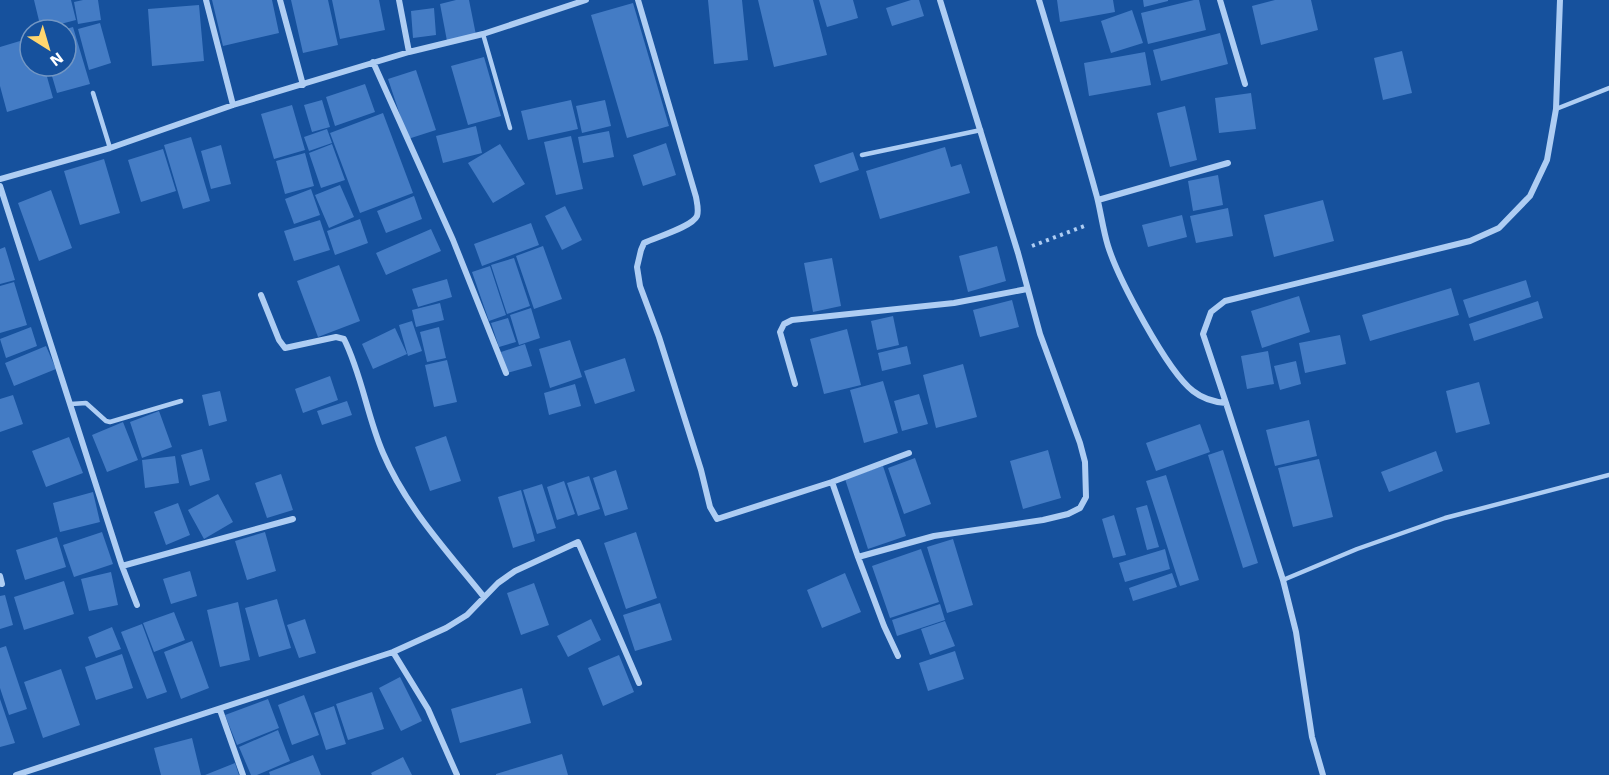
<svg xmlns="http://www.w3.org/2000/svg" width="1609" height="775" viewBox="0 0 1609 775" font-family="'Work Sans',sans-serif">
  <rect width="100%" height="100%" fill="#16519d"/>
  <path fill="#447cc5" d="M34,0H71L76,20L41,29Z
    M83,0H98L101,20L78,24L74,2Z
    M212,0H272L279,33L223,46Z
    M291,0H328L338,45L303,53Z
    M332,0H379L385,30L340,39Z
    M456,0H469L476,35L447,41L440,4Z
    M708,0H742L748,60L714,64Z
    M758,0H813L827,55L774,67Z
    M819,0H853L858,18L827,27Z
    M911,0H919L924,16L892,26L886,8Z
    M1057,0H1113L1115,12L1060,22Z
    M1143,0H1168V1L1144,7Z
    M1194,0H1199L1206,30L1148,44L1141,13Z
    M1275,0H1311L1318,30L1261,45L1252,6Z
    M633,3L669,126L627,138L591,15Z
    M199,5L204,61L152,66L148,9Z
    M434,8L436,35L413,38L411,11Z
    M1132,10L1143,43L1111,53L1101,21Z
    M100,23L111,63L89,70L78,29Z
    M73,27L90,84L57,93L49,66H66V29Z
    M1220,33L1228,64L1161,81L1153,50Z
    M30,38V66H44L53,98L7,112L0,86V47Z
    M1402,51L1412,93L1383,100L1374,58Z
    M1145,52L1151,85L1089,96L1084,63Z
    M484,57L501,116L468,125L451,66Z
    M416,70L436,130L408,139L388,79Z
    M365,84L375,112L335,126L326,97Z
    M1251,93L1256,129L1219,133L1215,98Z
    M322,100L330,127L312,132L304,105Z
    M571,100L578,129L528,140L521,111Z
    M605,100L611,126L582,133L576,106Z
    M292,105L305,150L274,159L261,114Z
    M1185,106L1197,160L1170,167L1157,113Z
    M383,113L413,193L360,213L330,133Z
    M476,126L482,153L443,163L436,136Z
    M327,129L332,143L309,151L304,137Z
    M609,131L614,157L583,163L578,137Z
    M571,136L583,189L556,195L544,142Z
    M191,137L210,201L183,209L164,145Z
    M666,143L676,175L643,186L633,155Z
    M332,144L345,180L321,188L309,153Z
    M500,144L525,184L493,203L468,163Z
    M221,145L231,184L211,189L201,151Z
    M945,147L951,167L961,164L970,193L880,219L866,171Z
    M163,149L176,191L141,202L128,160Z
    M853,152L859,170L820,183L814,165Z
    M305,153L314,186L285,194L276,161Z
    M104,159L120,213L80,225L64,171Z
    M1218,175L1223,205L1193,211L1188,181Z
    M340,185L354,217L329,228L315,195Z
    M311,189L320,215L294,224L285,199Z
    M51,190L72,248L39,261L18,203Z
    M414,196L422,219L386,233L377,211Z
    M1323,200L1334,241L1274,257L1264,215Z
    M565,206L582,240L562,250L545,216Z
    M1228,208L1233,236L1196,243L1190,216Z
    M1182,215L1187,237L1148,247L1142,225Z
    M360,219L368,243L335,255L327,231Z
    M320,220L330,250L294,261L284,231Z
    M531,223L539,245L482,266L474,244Z
    M431,229L441,251L386,275L376,253Z
    M543,246L562,299L534,309L516,256Z
    M997,246L1006,281L968,292L959,256Z
    M5,247L15,280L0,284V249Z
    M514,258L530,306L507,314L491,265Z
    M832,258L841,306L813,312L804,263Z
    M339,265L360,321L318,337L297,281Z
    M490,266L506,315L489,321L472,272Z
    M447,279L452,297L418,307L412,289Z
    M1526,280L1531,297L1469,318L1463,300Z
    M14,282L27,325L0,333V286Z
    M1451,288L1459,315L1370,341L1362,315Z
    M1299,296L1310,332L1262,348L1251,311Z
    M1012,300L1019,327L980,337L973,310Z
    M1538,301L1543,318L1474,341L1469,324Z
    M440,303L444,320L416,327L412,310Z
    M531,308L540,338L519,345L510,315Z
    M893,316L899,345L877,350L871,321Z
    M508,318L516,342L499,347L491,323Z
    M412,321L422,351L408,356L399,325Z
    M31,327L37,346L6,358L0,339Z
    M439,327L446,358L427,362L420,332Z
    M395,328L407,354L373,369L362,344Z
    M847,329L861,385L824,394L810,339Z
    M1340,335L1346,364L1305,373L1299,343Z
    M570,340L582,377L550,388L539,349Z
    M525,344L532,366L507,373L501,352Z
    M46,346L56,369L14,386L5,363Z
    M907,346L911,364L882,371L878,353Z
    M1268,351L1274,384L1247,389L1241,356Z
    M625,358L635,391L595,404L584,371Z
    M447,360L457,402L434,407L425,365Z
    M1296,361L1301,384L1280,390L1274,366Z
    M963,364L977,417L936,428L923,375Z
    M330,376L338,400L303,413L295,389Z
    M883,381L898,433L864,443L850,390Z
    M1479,382L1490,424L1456,433L1446,391Z
    M575,384L581,406L549,415L544,393Z
    M220,391L227,421L209,426L202,395Z
    M919,394L928,424L902,431L894,401Z
    M13,395L23,424L0,432V399Z
    M347,401L352,415L322,425L317,411Z
    M159,411L172,447L142,458L130,422Z
    M1309,420L1317,456L1275,466L1266,430Z
    M123,422L138,460L107,472L92,435Z
    M1200,424L1210,452L1156,471L1146,443Z
    M446,436L461,481L430,491L415,447Z
    M69,437L83,473L46,487L32,451Z
    M202,449L210,480L190,486L181,455Z
    M1048,450L1061,498L1023,509L1010,461Z
    M1223,450L1258,563L1243,568L1208,455Z
    M1436,451L1443,471L1389,492L1381,472Z
    M175,456L179,483L145,488L142,460Z
    M915,458L931,504L904,514L888,468Z
    M1319,459L1333,517L1293,527L1278,468Z
    M883,466L906,536L868,549L845,479Z
    M616,470L628,509L605,516L593,478Z
    M281,474L293,510L267,518L255,483Z
    M1166,475L1199,580L1180,586L1146,481Z
    M589,476L600,509L578,516L567,483Z
    M564,481L575,514L557,520L547,487Z
    M542,484L556,528L537,534L523,490Z
    M521,490L535,541L513,548L498,497Z
    M93,492L100,522L60,532L53,503Z
    M218,494L233,522L204,539L188,510Z
    M178,503L190,535L166,545L154,512Z
    M1147,505L1159,547L1147,550L1136,508Z
    M1114,515L1126,555L1113,558L1102,519Z
    M102,532L113,564L74,577L63,545Z
    M265,532L276,571L247,580L235,541Z
    M636,532L657,598L626,609L604,543Z
    M57,537L66,567L25,580L16,550Z
    M953,539L973,605L947,613L927,547Z
    M921,549L939,602L890,618L872,566Z
    M1165,549L1170,569L1125,582L1119,563Z
    M190,571L197,596L171,604L163,579Z
    M111,572L118,605L89,611L81,579Z
    M845,573L861,612L822,628L807,590Z
    M1172,573L1177,587L1133,601L1129,588Z
    M64,581L74,614L24,630L14,597Z
    M534,583L549,625L521,635L507,593Z
    M5,595L13,625L0,629V596Z
    M277,599L291,648L259,657L245,608Z
    M238,602L250,660L220,667L207,610Z
    M660,603L672,640L635,651L623,615Z
    M940,604L945,620L897,636L892,620Z
    M174,612L185,640L154,652L143,623Z
    M305,619L316,653L299,658L287,625Z
    M591,619L601,640L568,657L557,636Z
    M945,621L955,646L930,655L921,629Z
    M142,624L167,692L147,699L121,632Z
    M112,627L121,649L96,658L88,637Z
    M192,641L209,688L181,699L164,652Z
    M6,646L27,709L9,715L0,688V648Z
    M955,651L964,679L928,691L919,663Z
    M122,654L133,688L96,700L85,667Z
    M619,655L634,692L603,706L588,668Z
    M61,669L80,725L43,738L24,682Z
    M400,677L422,721L401,731L379,688Z
    M522,688L531,723L460,743L451,709Z
    M372,692L384,729L348,740L336,704Z
    M304,695L319,735L292,745L278,705Z
    M0,699L15,743L0,747Z
    M268,699L279,728L237,745L225,715Z
    M334,706L346,744L326,750L314,713Z
    M278,730L290,761L257,775H251L239,747Z
    M192,738L201,775H161L154,748Z
    M562,754L568,775H496V774Z
    M313,755L321,775H270L269,772Z
    M403,757L412,775H372L371,773Z
    M235,763L239,775H205Z"/>
  <g fill="none" stroke-linecap="round" stroke-linejoin="round">
    <path stroke="#aecdf3" stroke-width="4" stroke-dasharray="3 4.5" stroke-linecap="butt" d="M1032,246L1087,225"/>
    <path stroke="#aecdf3" stroke-width="4.5" d="M483,34L510,128
      M93,93L110,148
      M1556,109L1609,88
      M862,155L981,130
      M71,404L86,403L106,421L110,422L181,401
      M1283,580L1357,549L1445,518L1609,475"/>
    <path stroke="#aecdf3" stroke-width="6" d="M206,0L233,105
      M280,0L303,85
      M399,0L409,52
      M638,0L696,197C697,203 699,210 697,216C692,227 656,237 644,243L641,250L637,267L640,286L659,337L701,470L710,507L717,519L832,482L909,453
      M1039,0C1059,66 1079,131 1097,197C1101,213 1103,230 1108,246C1118,278 1167,371 1193,391C1203,399 1214,402 1226,403L1283,580L1296,632L1312,737L1323,775
      M1220,0L1245,84
      M373,62L453,240L506,373
      M0,179L110,148L233,105L409,52L483,34L586,0
      M0,186L122,566
      M1098,200L1228,163
      M261,295L279,340L285,348L336,337L344,339C362,375 367,416 383,453C406,507 447,551 484,597
      M795,384L780,332L784,324L792,320L954,303L1027,289
      M1226,403L1203,334L1211,312L1225,301L1470,241L1499,228L1530,196L1547,160L1556,109L1560,0
      M832,482L858,557
      M0,576L2,584
      M137,605L122,566L293,519
      M393,652L428,709L457,775
      M898,656L884,626L858,557L934,536L1043,520L1068,514L1080,508L1086,497L1085,462L1080,443L1040,334L1018,253L940,0
      M220,710L243,775
      M16,775L393,652L446,628L467,615L498,583L515,571L578,542L639,683"/>
  </g>
  <g transform="translate(48 48) rotate(143)"><circle r="28" fill="#16519d" stroke="#7397c4" stroke-width="1.5"/>
  <path d="M0-4.5L10 22L0 15L-10 22Z" fill="#ffd66f"/>
  <text y="-9" font-size="16" font-weight="bold" text-anchor="middle" fill="#ffffff">N</text>
  </g>
</svg>
